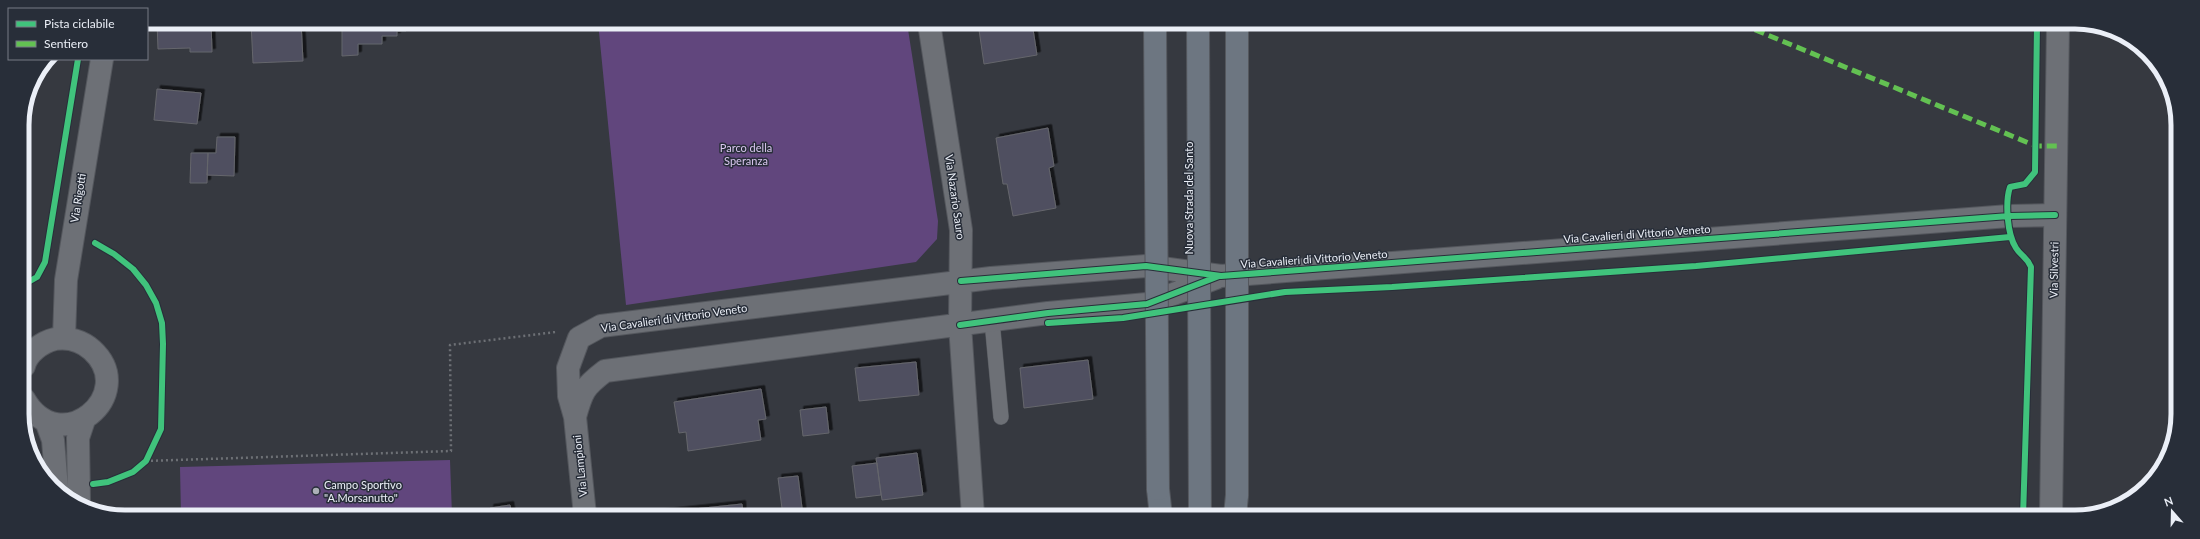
<svg xmlns="http://www.w3.org/2000/svg" width="2200" height="539" viewBox="0 0 2200 539" font-family="Lato,sans-serif">
  <defs>
    <filter id="shadow"><feDropShadow dx="3.5" dy="-3.5" stdDeviation="0" flood-color="#0009"/></filter>
  </defs>
  <rect width="100%" height="100%" fill="#363940"/>
  <path fill="#61467d" d="M598,22L907,23L938,221L937,239L916,262L626,305Z
    M450,460L452,515H181L180,467Z"/>
  <path fill="#4f4f60" stroke="#65666c" filter="url(#shadow)" d="M157,22H211L212,52H190V48L158,49Z
    M251,22H301L303,61L253,63Z
    M342,22H415V27H406V31H397V36H382V44H358V55L342,56Z
    M978,23H1032L1037,55L984,64Z
    M1926,24H2004V26H1926Z
    M157,89L201,93L197,124L154,120Z
    M1048,128L1054,166L1049,168L1056,208L1013,216L1007,184H1003L996,138Z
    M217,137H235L234,176L207,175L208,153H216Z
    M191,153H208L207,183H190Z
    M1088,360L1093,399L1024,408L1020,368Z
    M916,362L919,395L859,401L855,368Z
    M761,389L766,419L758,420L761,440L688,451L686,432L679,433L674,402Z
    M826,407L829,433L803,436L800,410Z
    M917,453L923,495L882,500L876,458Z
    M877,463L881,495L856,498L852,466Z
    M798,476L803,516H783L778,478Z
    M742,504L743,516L637,515Z
    M510,505L512,515H491L490,508Z"/>
  <g fill="none" stroke-linecap="round" stroke-linejoin="round">
    <g stroke="#54575d" stroke-width="16">
      <path id="lane" d="M992,321L1001,417"/>
    </g>
    <g stroke="#54575d" stroke-width="24">
      <path id="street" d="M929,23L961,230L960,325L973,516
        M64,338L66,280L102,59
        M24,366C27,353 42,342 55,339C68,337 82,341 92,350C140,394 60,462 24,399
        M575,417C582,391 584,387 605,371L1048,313L1147,304L1216,278
        M46,421L53,440L57,489
        M79,501L78,438L84,420
        M585,515L575,417L569,396L568,368L579,338L601,326L991,278L1146,266L1221,276L2009,216L2055,215
        M2051,517L2058,24"/>
    </g>
    <g stroke="#54575d" stroke-width="24">
      <path id="highway" d="M1158,489L1161,516
        M1235,516L1237,495"/>
    </g>
    <path stroke="#6d7075" stroke-width="2.5" stroke-dasharray="2 3" stroke-linecap="butt" d="M146,461L451,451L450,345L556,332"/>
    <use href="#lane" stroke="#6d7076" stroke-width="15"/>
    <use href="#street" stroke="#6d7076" stroke-width="22"/>
    <use href="#highway" stroke="#6d7681" stroke-width="22"/>
    <g stroke="#54575d" stroke-width="24" stroke-linecap="butt">
      <path id="highway-bridge" d="M1155,23L1158,489
        M1198,23L1200,516
        M1237,495V23"/>
    </g>
    <use href="#highway-bridge" stroke="#6d7681" stroke-width="22"/>
    <path stroke="#63c152" stroke-width="5" stroke-dasharray="10 5" stroke-linecap="butt" d="M1741,24L2036,146H2057"/>
    <g stroke="#282e39" stroke-width="8">
      <path id="cycleway" d="M961,281L1146,266L1221,276L2009,216L2055,215
        M23,285L37,277L45,262L78,59
        M1048,323L1123,318L1285,292L1392,287L1696,266L2010,237
        M960,325L1048,313L1147,304L1219,276
        M93,484L108,482L133,472L146,461L161,429L163,344L162,323L156,303L146,285L133,269L114,254L95,243
        M2023,517L2031,267C2027,257 2021,256 2016,248C2007,234 2005,202 2010,187L2025,184L2035,172L2037,24"/>
    </g>
    <use href="#cycleway" stroke="#40c37c" stroke-width="6"/>
  </g>
  <circle fill="#acafb7" stroke="#282e39" stroke-width="1.5" cx="316" cy="491" r="4"/>
  <g text-anchor="middle" stroke-width="3" stroke-linejoin="round" paint-order="stroke">
    <g font-size="11" fill="#dbc8f1" stroke="#282e39">
      <text x="746" y="152">Parco della<tspan x="746" dy="13">Speranza</tspan></text>
    </g>
    <g font-size="11" fill="#ebeff7" stroke="#282e39">
      <text transform="translate(955 197) rotate(82)" y="4">Via Nazario Sauro</text>
      <text transform="translate(78 198) rotate(-81)" y="4">Via Rigotti</text>
      <text transform="translate(1189 198) rotate(-90)" y="4">Nuova Strada del Santo</text>
      <text transform="translate(1637 234) rotate(-4)" y="4">Via Cavalieri di Vittorio Veneto</text>
      <text transform="translate(1314 259) rotate(-4)" y="4">Via Cavalieri di Vittorio Veneto</text>
      <text transform="translate(2054 270) rotate(-89)" y="4">Via Silvestri</text>
      <text transform="translate(674 318) rotate(-8)" y="4">Via Cavalieri di Vittorio Veneto</text>
      <text transform="translate(580 466) rotate(-96)" y="4">Via Lampioni</text>
    </g>
    <g font-size="11" fill="#ebeff7" stroke="#282e39" text-anchor="start">
      <text x="324" y="489">Campo Sportivo<tspan x="324" dy="13">"A.Morsanutto"</tspan></text>
    </g>
  </g>
  <path d="M0 0H2200V539H0ZM125 29H2075A96 96 0 0 1 2171 125V414A96 96 0 0 1 2075 510H125A96 96 0 0 1 29 414V125A96 96 0 0 1 125 29Z" fill="#282e39" fill-rule="evenodd"/>
  <path fill="none" stroke="#ebeff7" stroke-width="5" d="M125 29H2075A96 96 0 0 1 2171 125V414A96 96 0 0 1 2075 510H125A96 96 0 0 1 29 414V125A96 96 0 0 1 125 29Z"/>
  <rect x="8" y="8" width="140" height="52" fill="#282e39" stroke="#767b85"/>
  <rect x="16" y="21" width="20" height="6" fill="#40c37c" stroke="#767b85"/>
  <text x="44" y="28" font-size="12" fill="#ebeff7">Pista ciclabile</text>
  <rect x="16" y="41" width="20" height="6" fill="#63c152" stroke="#767b85"/>
  <text x="44" y="48" font-size="12" fill="#ebeff7">Sentiero</text>
  <g transform="translate(2172 511) rotate(340)" stroke="#282e39" stroke-width="3" paint-order="stroke">
  <path d="M0-3L7 15L0 10L-7 15Z" fill="#ebeff7"/>
  <text y="-6" font-size="11" font-weight="bold" text-anchor="middle" fill="#ebeff7">N</text>
  </g>
</svg>
